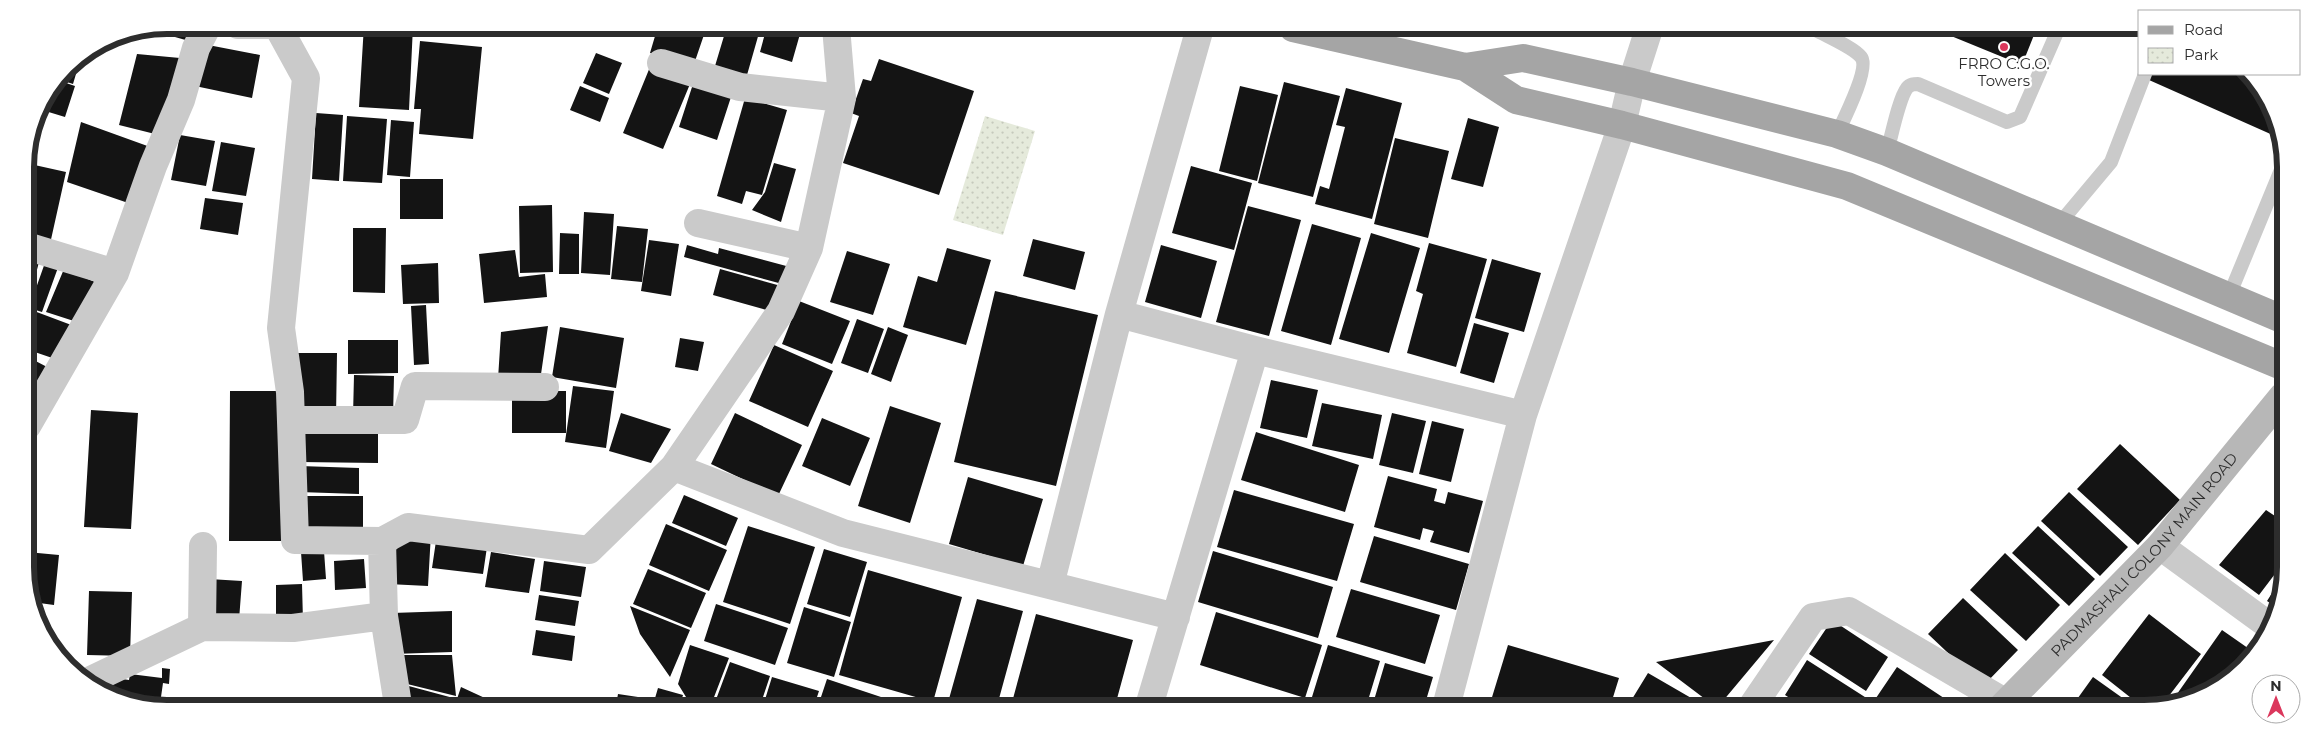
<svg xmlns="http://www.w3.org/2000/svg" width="2311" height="734" viewBox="0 0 2311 734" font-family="Montserrat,sans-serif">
  <defs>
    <pattern id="park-dots" width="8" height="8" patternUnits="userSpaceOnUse" patternTransform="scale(1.25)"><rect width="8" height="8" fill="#e5eadb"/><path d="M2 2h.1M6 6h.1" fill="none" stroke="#c5c9bc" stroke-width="1.8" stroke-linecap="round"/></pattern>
  </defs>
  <rect width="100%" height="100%" fill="#fff"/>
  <path fill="url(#park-dots)" d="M985,116L1035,131L1003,235L953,220Z"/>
  <path fill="#141414" d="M167,25H194L189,41L147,29Z
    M364,25L413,26L409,110L359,107Z
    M415,26H443V35L415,34Z
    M658,26H707L693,67L650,53Z
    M727,26H761L747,75L715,66Z
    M767,26L802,27L792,62L760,52Z
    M1568,28L1602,29L1599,37Z
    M1934,29L2036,30L2022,65Z
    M420,41L482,47L473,139L419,134L421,109H414Z
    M203,44L260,55L252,98L195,86Z
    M596,53L622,63L609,94L583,83Z
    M137,54L180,58L159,135L119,125Z
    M81,57L73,84L58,79L67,66Z
    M879,59L974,91L939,195L843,163L859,116L851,113L863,79L871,81Z
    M650,67L690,84L663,149L623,133Z
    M2152,74H2251L2278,129L2275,136L2149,80Z
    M57,80L75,86L65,117L42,110L48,93Z
    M1284,82L1340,96L1313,197L1258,183Z
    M693,84L731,97L717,140L679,127Z
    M580,86L609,98L600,122L570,110Z
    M1240,86L1278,95L1257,181L1219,171Z
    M1346,88L1402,103L1372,219L1315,204L1320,186L1329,189L1345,127L1336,125Z
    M745,98L787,110L762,195L746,191L742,204L717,196Z
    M316,113L343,115L339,181L312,179Z
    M347,116L387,119L382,183L343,181Z
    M1468,118L1499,127L1483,187L1451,179Z
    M391,120L414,122L410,177L387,175Z
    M81,122L153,148L134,205L67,182Z
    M180,135L215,141L206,186L171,180Z
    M1395,138L1449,151L1428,238L1374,224Z
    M221,142L255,148L246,196L212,191Z
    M774,163L796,169L781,222L752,210L765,192Z
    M30,164L66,172L50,244L26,238L25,184Z
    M1191,166L1252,183L1234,250L1172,233Z
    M400,179H443V219H400Z
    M205,198L243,203L238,235L200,229Z
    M552,205L553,272L520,273L519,206Z
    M1248,206L1301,220L1269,336L1216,322Z
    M584,212L614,214L610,275L581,273Z
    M1312,224L1361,238L1331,345L1281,331Z
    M617,226L648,229L642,282L611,279Z
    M353,228H386L385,293L353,292Z
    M560,233L579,234V274H559Z
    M1371,233L1420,248L1389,353L1339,339Z
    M1033,239L1085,252L1075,290L1023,276Z
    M649,240L679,244L671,296L641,291Z
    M1429,243L1487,259L1456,367L1407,353L1423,294L1416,291Z
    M687,245L718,254L719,248L790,267L786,285L684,257Z
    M1161,245L1217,261L1201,318L1145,302Z
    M947,248L991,260L966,345L903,327L918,276L937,282Z
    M515,250L519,277L545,274L547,297L484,303L479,254Z
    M847,251L890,264L873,315L830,302Z
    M26,257L39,262L27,308H26Z
    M47,257L60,262L42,312L29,308Z
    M1492,259L1541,273L1524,332L1475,318Z
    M438,263L439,303L403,304L401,265Z
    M64,269L95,282L80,323L46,312Z
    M720,269L781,286L774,312L713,295Z
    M995,291L1098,315L1056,486L954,462Z
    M799,301L850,321L832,364L782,344Z
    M426,305L429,364L414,365L411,306Z
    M26,308L74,326L61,361L26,349Z
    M857,319L884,329L868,373L841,363Z
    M1474,323L1509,333L1494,383L1460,373Z
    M548,326L540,381L498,379L501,332Z
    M560,327L624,338L616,388L552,377Z
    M888,327L908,335L891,382L871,374Z
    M680,338L704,342L698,371L675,367Z
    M348,340H398V373L348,374Z
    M774,345L833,371L808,427L749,401Z
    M297,353H337L336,417H297Z
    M26,356L49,368L40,384L26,377Z
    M354,375L394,376L393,417L353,416Z
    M27,379L39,386L27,409Z
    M1271,380L1318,390L1307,438L1260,428Z
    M573,386L614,391L606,448L565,442Z
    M230,391H284V541H229Z
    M512,391H566V433H512Z
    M1322,403L1382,415L1373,459L1312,446Z
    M890,406L941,423L910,523L858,506Z
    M91,410L138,413L131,529L84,527Z
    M621,413L671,429L651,463L609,451Z
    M735,413L802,445L778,496L711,464Z
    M1392,413L1426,421L1413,473L1379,465Z
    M822,418L870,438L850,486L802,466Z
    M1432,421L1464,429L1451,482L1419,474Z
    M301,422H378V463L300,462Z
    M1256,432L1359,465L1345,512L1241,480Z
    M2120,444L2180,500L2138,545L2077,489Z
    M300,466L359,468V494L299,492Z
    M1388,476L1437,489L1434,501L1445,504L1448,492L1483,501L1469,553L1430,542L1434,531L1423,528L1420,540L1374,527Z
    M968,477L1043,499L1023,566L949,544Z
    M1234,490L1354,524L1337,581L1217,547Z
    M2069,492L2128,547L2100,576L2041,521Z
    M684,495L738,518L726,546L672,523Z
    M302,496H363V528H302Z
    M2266,510L2281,520V566L2259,595L2219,565Z
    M666,524L727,550L709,591L649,565Z
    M748,526L815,547L790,624L723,602Z
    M2038,526L2095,579L2069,606L2012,553Z
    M411,533H431L428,586L388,584L393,553Z
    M1374,536L1469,564L1456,610L1360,582Z
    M436,541L487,547L483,574L432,568Z
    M824,549L867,562L850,617L807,604Z
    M324,551L326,579L303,581L301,552Z
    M1213,551L1333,587L1318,638L1198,602Z
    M27,552L59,555L54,605L32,602L28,594Z
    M491,552L535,559L529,593L485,587Z
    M2005,553L2060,605L2026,641L1970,590Z
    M364,559L366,588L335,590L334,561Z
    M544,561L586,567L581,597L540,591Z
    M648,569L706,593L691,628L633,604Z
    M868,570L962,597L933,702L839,675Z
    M209,579L242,581L239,620L207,618Z
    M2281,579V604L2279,609L2267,601Z
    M302,584L303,621L276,622V585Z
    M1351,589L1440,615L1425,664L1336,637Z
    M89,591L132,592L130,656L87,655Z
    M539,595L579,601L575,626L535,620Z
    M1963,598L2018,650L1983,686L1928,634Z
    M977,599L1023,611L997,706H947Z
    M716,604L788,628L775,665L704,641Z
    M630,606L690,630L670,677L640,634Z
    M804,607L851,622L834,677L787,663Z
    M452,611V652L393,654L392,613Z
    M1216,612L1322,645L1305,698L1200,665Z
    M1036,614L1133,640L1115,706H1011Z
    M2149,614L2201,654L2162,705L2153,709H2145L2102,675Z
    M1832,620L1888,657L1866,691L1809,654Z
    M536,630L575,636L572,661L532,655Z
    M2222,630L2255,653L2231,679L2182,698L2177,694Z
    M1774,640L1717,708L1656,662Z
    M690,645L729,658L711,705L686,697L678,684Z
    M1328,645L1380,661L1366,707H1342L1312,697Z
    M1508,645L1619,678L1610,707H1489Z
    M400,655H452L456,696L399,682Z
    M1807,660L1868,699L1862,708H1805L1785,695Z
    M730,662L770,676L760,706L714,705Z
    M1385,663L1433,677L1424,707H1372Z
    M1897,667L1959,708H1891L1876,698Z
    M162,668L170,669L169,684L163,683L160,704H130L107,690L108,682L116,678L129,680L130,674L162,678Z
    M1648,673L1705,706L1704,708H1636L1629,704Z
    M772,677L819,691L814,706H763Z
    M2093,677L2138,709H2070Z
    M827,679L887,699L885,706H818Z
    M405,685L457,699L461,687L487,699L485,705H406Z
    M658,688L683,695L680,705H653Z
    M618,694L638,697L636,705H616Z
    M487,699L513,702L512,705H487Z
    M1784,700L1797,708H1779Z
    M1874,702L1882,708H1870Z
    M1312,703L1324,706V707H1311Z"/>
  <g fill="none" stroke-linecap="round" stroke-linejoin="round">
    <path stroke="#cacaca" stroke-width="14" d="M1814,29C1826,36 1853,47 1861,57C1870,68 1843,121 1837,134
      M1887,152C1891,138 1899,98 1907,88C1910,84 1914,84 1918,84L2007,122L2020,117L2058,30
      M2059,224L2111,162L2145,74
      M2229,296L2283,165"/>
    <path stroke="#cacaca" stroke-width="28" d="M238,25H278
      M278,27L306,78L281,328L290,392L295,540L382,541
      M661,63L740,87L842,98
      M698,223L809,248
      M26,246L115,273
      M1119,314L1255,350L1523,415L1446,707
      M1523,415L1622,125L1632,82L1649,29
      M291,420H405L415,386L545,387
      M27,426L115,273L153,166L181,100L196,48L208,25
      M674,467L843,533L1176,617
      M2160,546L2271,627
      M1050,585L1119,314L1200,28
      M384,616L398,705
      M202,627L203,546
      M91,680L202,627L293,628L384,616L382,541L408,527L589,550L674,467L781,311L809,248L842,98L836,27
      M1149,706L1255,350
      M1751,708L1813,617L1849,611L2015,708"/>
    <path stroke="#b7b7b7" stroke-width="28" id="s1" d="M2001,708L2160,546L2282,397"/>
    <path stroke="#a5a5a5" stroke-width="28" d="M1293,28L1465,67L1516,100L1622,125L1847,186L2282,366
      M1465,67L1523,58L1632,82L1837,134L1887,152L2282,319"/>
  </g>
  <circle fill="#db375c" stroke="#fff" stroke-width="2" cx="2004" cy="47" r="5"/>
  <g text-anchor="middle" stroke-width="5" stroke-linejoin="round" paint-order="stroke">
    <g font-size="15" fill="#2d2d2d" stroke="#fff">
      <text x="2004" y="69">FRRO C.G.O.<tspan x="2004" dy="17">Towers</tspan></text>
    </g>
    <g font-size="15" fill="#2d2d2d" stroke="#fff">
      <text dy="5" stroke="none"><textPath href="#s1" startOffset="210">PADMASHALI COLONY MAIN ROAD</textPath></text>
    </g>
  </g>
  <path d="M0 0H2311V734H0ZM167 34H2144A133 133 0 0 1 2277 167V567A133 133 0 0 1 2144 700H167A133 133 0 0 1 34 567V167A133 133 0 0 1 167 34Z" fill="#fff" fill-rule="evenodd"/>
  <path fill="none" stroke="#2d2d2d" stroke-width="6" d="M167 34H2144A133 133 0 0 1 2277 167V567A133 133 0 0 1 2144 700H167A133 133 0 0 1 34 567V167A133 133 0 0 1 167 34Z"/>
  <rect x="2138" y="10" width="162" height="65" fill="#ffffff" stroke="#ababab"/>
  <rect x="2148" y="26" width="25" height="8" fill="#a5a5a5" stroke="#ababab"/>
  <text x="2184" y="35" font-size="15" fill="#2d2d2d">Road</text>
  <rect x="2148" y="48" width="25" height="15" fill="url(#park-dots)" stroke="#ababab"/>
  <text x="2184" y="60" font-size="15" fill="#2d2d2d">Park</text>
  <g transform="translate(2276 699)"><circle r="24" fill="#ffffff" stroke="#ababab"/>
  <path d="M0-4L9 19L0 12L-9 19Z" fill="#db375c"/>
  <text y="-8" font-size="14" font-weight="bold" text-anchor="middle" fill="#2d2d2d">N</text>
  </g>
</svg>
